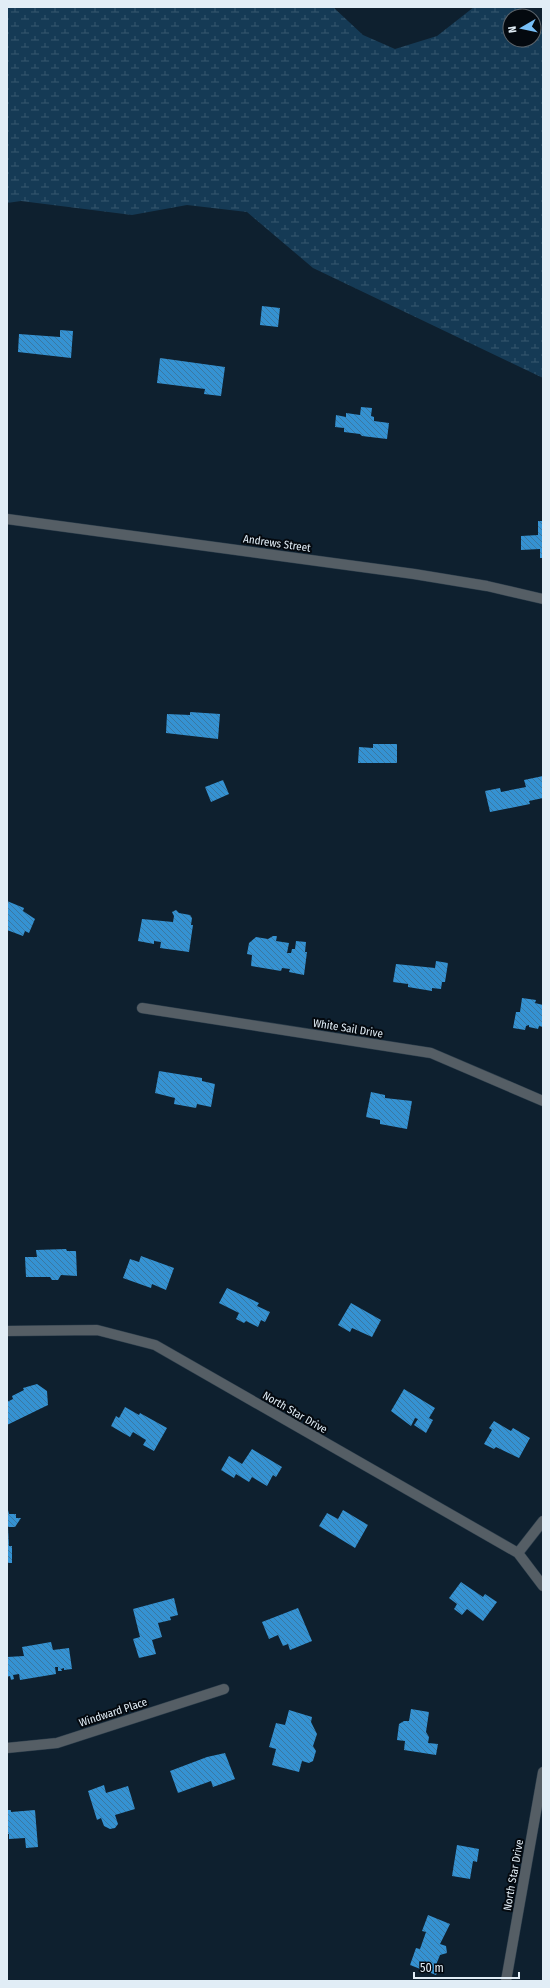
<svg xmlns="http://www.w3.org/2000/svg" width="550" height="1988" viewBox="0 0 550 1988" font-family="'Fira Sans Condensed',sans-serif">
  <defs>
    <pattern id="wetland-marsh" width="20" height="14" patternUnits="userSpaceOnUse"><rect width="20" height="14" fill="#153a55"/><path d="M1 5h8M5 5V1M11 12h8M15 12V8" fill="none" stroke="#37576e"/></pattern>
    <pattern id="building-back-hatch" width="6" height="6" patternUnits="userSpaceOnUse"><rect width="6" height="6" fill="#3592d2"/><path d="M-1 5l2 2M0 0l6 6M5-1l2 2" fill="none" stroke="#3a78a2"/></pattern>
  </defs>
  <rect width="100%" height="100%" fill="#0e202f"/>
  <path fill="url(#wetland-marsh)" d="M7,7H333L363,35L395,49L437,36L474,7H520L529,16H510V40H534V21L543,31V378L313,268L247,212L187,205L132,215L21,201L7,203Z"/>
  <path fill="url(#building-back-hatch)" d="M262,306L280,308L278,327L260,325Z
    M60,330L73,331L71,358L18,352L19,334L60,337Z
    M160,358L225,367L221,396L204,394L205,389L157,383Z
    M361,407L372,408L371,416L374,417V421L389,423L387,439L362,436L360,434L344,432V428L335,427L336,415L346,417V413L360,415Z
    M538,521H543V558H540V549L521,550V536L538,535Z
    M190,712L220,714L218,739L166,733L167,714L190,715Z
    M373,744H397V763H358L359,747L373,748Z
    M543,776V798L529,801L530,804L490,812L485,791L500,788L501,792L526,787L524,780Z
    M223,780L229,794L211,802L205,787Z
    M7,901L24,908L23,911L35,919L29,933L25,931L23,936L7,930Z
    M176,910L179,913L190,915L192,918L191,925H193L189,952L160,948L161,942L154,941V944L138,941L142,919L173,922L174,916L172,912Z
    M273,936H277L276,941L289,943L287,953H291L292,949H295L296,941L306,942L305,952H307L304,975L289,972L290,969L282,968L281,971L251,966L252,955L247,954L249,943L256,937L268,939Z
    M436,961L448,963L445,982H442L441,989L432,988V991L408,987V984L393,982L396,964L435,968Z
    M522,998L536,1000L535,1003L543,1005V1027L539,1026L538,1029L529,1027V1025L526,1026L525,1030L513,1028L516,1012H520Z
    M159,1071L202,1078V1081L215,1084L211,1107L197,1104L196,1108L174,1104L175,1098L155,1093Z
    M371,1092L385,1095V1098L412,1101L407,1129L380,1124V1120L366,1117Z
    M66,1249L67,1251H76L77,1276L61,1275L58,1280H52L50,1277H26L25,1257H37L36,1250Z
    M141,1256L174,1268L166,1290L152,1284L151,1288L123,1278L130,1259L139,1262Z
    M227,1288L259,1303L257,1306L270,1312L265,1322L261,1320L258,1327L246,1321L244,1323L236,1319L239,1313L219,1303Z
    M351,1303L381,1320L372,1337L352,1328L350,1332L338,1325Z
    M37,1384L47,1391L48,1405L7,1425V1402L13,1399L12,1396L24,1390L23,1388Z
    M404,1389L435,1408L429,1418L433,1420L426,1433L414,1425L418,1419L415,1418L411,1426L391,1411Z
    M125,1407L139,1415L140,1413L167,1428L154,1451L143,1445L146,1440L133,1432L130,1437L111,1426L116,1416L119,1418Z
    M494,1421L511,1431L513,1428L530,1438L519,1458L496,1447L494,1449L484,1444L492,1430L489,1428Z
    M252,1449L282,1467L276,1477L273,1475L267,1486L252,1477L249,1482L236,1474L234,1478L221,1470L229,1456L242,1464Z
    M7,1506L9,1514H16V1518H21L15,1527H8L9,1546H12V1563H7Z
    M343,1510L368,1525L355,1548L319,1526L327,1513L338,1519Z
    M461,1582L483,1597L485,1594L497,1602L483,1621L467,1609L462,1615L454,1609L457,1604L449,1598Z
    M174,1598L178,1615L170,1617L171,1620L158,1623L162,1637L152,1640L156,1654L139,1658L133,1639L140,1637L133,1609Z
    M298,1608L312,1641L290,1650L288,1644L283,1646L278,1635L269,1639L262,1622Z
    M51,1642L53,1650L69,1648L72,1669L64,1670V1668L61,1669L62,1671H58V1667H55L56,1674L20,1680L19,1674L13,1675L14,1679L11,1680L10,1676L7,1677V1657L24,1656L22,1647Z
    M411,1709L429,1712L426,1732L429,1737L428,1743L438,1744L436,1755L404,1750L405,1741L397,1740L399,1724L404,1721H409Z
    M289,1710L312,1717L311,1722L317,1734L313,1746L316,1751L313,1761L309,1763L302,1761L299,1772L272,1765L276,1749L269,1747L276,1723L285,1725Z
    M225,1753L235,1779L213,1787L211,1781L178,1793L170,1771L207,1757Z
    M104,1785L106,1793L128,1786L135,1809L115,1815L118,1824L115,1828L110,1829L104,1826L101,1818L97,1820L88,1791Z
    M7,1810H11V1812L35,1810L38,1847L26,1848L25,1838L9,1839V1834H7Z
    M457,1845L479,1849L477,1862L473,1861L470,1879L452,1876Z
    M428,1915L450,1924L440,1944L446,1946L447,1953L440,1955L436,1965L440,1967L436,1975L410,1965L416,1948L420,1949L426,1932L422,1931Z"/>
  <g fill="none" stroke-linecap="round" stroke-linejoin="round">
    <g stroke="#2c3d4b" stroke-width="11">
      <path id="minor" d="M142,1008L431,1053L543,1101
        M7,1331L97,1330L155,1345L518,1553L543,1586
        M518,1553L543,1521
        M7,1748L57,1743L224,1689
        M506,1981L543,1772"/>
    </g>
    <g stroke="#2c3d4b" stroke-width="11">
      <path id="tertiary" d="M7,519L414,574L487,586L543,599"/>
    </g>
    <use href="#minor" stroke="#555e65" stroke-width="10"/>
    <use href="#tertiary" stroke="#555e65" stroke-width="10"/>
  </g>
  <g text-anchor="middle" stroke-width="4" stroke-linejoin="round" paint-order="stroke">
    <g font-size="11" fill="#e1edf6" stroke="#04090f">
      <text transform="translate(277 543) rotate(8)" y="4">Andrews Street</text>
      <text transform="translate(348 1028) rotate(9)" y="4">White Sail Drive</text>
      <text transform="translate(295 1412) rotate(30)" y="4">North Star Drive</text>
      <text transform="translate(113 1712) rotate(-18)" y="4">Windward Place</text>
      <text transform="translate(513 1875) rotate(-80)" y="4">North Star Drive</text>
    </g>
  </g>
  <rect width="550" height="1988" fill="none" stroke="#e1edf6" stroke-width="16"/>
  <g transform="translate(522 28) rotate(261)"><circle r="19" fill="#04090f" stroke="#5c646b"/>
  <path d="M0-3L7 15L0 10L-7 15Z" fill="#78bff7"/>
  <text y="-6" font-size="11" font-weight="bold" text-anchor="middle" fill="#e1edf6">N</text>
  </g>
  <path d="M414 1972v6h105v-6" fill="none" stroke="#e1edf6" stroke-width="2"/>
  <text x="420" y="1972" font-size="12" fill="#e1edf6" stroke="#04090f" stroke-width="3" paint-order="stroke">50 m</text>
</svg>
